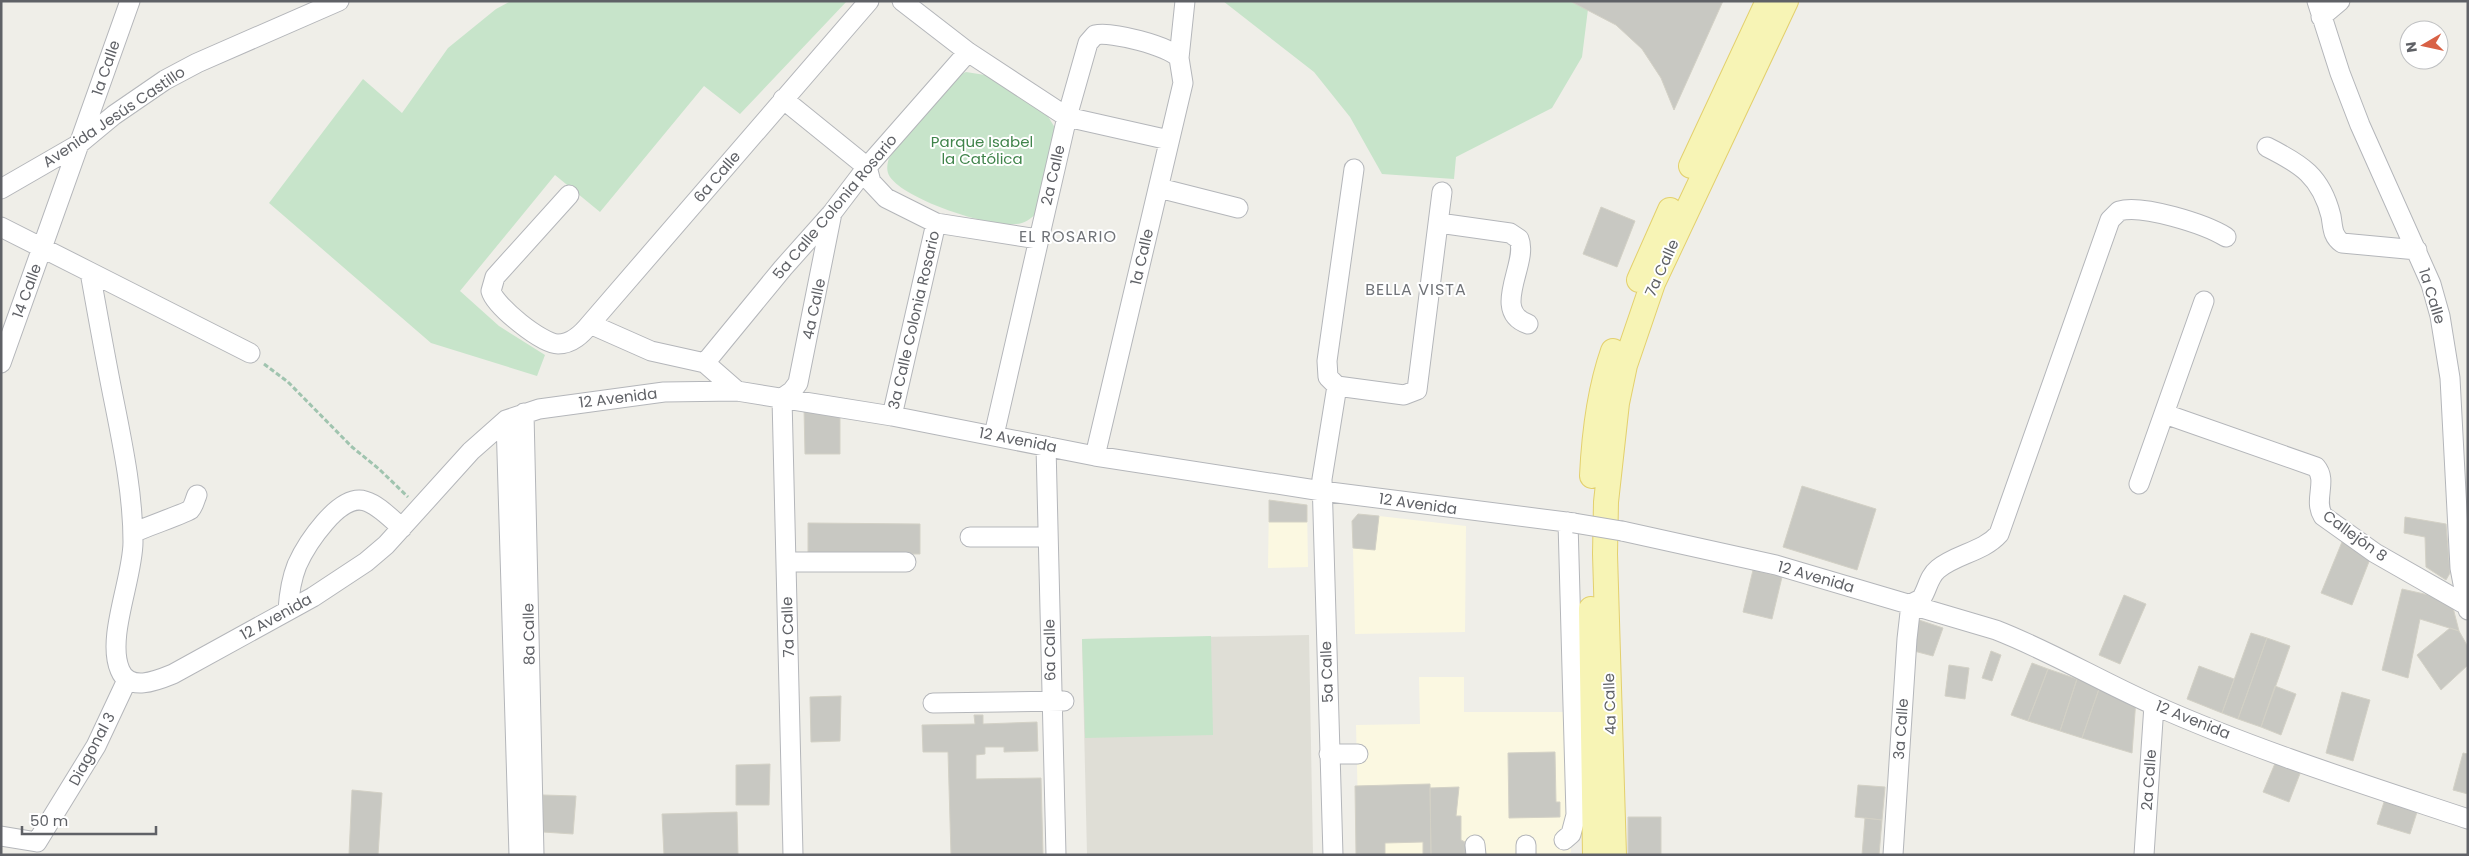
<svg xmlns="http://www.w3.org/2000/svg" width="2469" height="856" viewBox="0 0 2469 856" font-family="Poppins,sans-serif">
  <rect width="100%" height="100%" fill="#efeee8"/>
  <path fill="#fbf8e1" d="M1269,500L1307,505L1308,567L1268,568Z
    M1379,516L1466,526L1465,632L1355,634L1353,548L1375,550Z
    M1419,677H1464V712H1567L1571,852L1568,855H1363L1359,851L1356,725L1420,724Z"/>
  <path fill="#dfded6" d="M1309,635L1313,855H1087L1082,639Z"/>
  <path fill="#c7e4ca" d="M511,1H847L740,114L704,86L600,212L555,175L460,291L499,326L545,355L537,376L431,343L269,203L363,79L402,113L448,48L496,9Z
    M1223,1H1589L1582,57L1552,108L1456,157L1454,179L1382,174L1350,117L1314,72Z
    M966,72L985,75L1044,110L1057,131L1036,214C1030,219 1024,224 1015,224C988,227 906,200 890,177C886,171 887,165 889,158L948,80Z
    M1211,636L1213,735L1085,738L1082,639Z"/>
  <path fill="#c8c8c2" stroke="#d3d1c6" d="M1570,1H1723L1674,110L1661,78L1642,49L1616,25Z
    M1601,207L1635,221L1617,267L1583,254Z
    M804,408L840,412V454H805Z
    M1802,486L1876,509L1857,570L1783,547Z
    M1269,500L1307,505V522H1269Z
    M1358,514L1379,516L1375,550L1353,548L1352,521Z
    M2405,517L2446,524L2450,573L2446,580L2426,567L2425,537L2404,533Z
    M808,523L920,524V554H808Z
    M2342,542L2372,554L2352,605L2321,593Z
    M1753,570L1782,577L1772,619L1743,612Z
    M2402,589L2451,600L2459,631L2420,619L2408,678L2382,670Z
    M2124,595L2146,604L2120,664L2099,655Z
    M1919,620L1943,628L1933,656L1914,651Z
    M2450,628L2459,631L2468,647V665L2441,690L2417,655Z
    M2251,633L2267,638L2238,719L2222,713Z
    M2267,638L2290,646L2261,727L2238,719Z
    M1991,651L2001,655L1992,681L1982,678Z
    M2032,663L2048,669L2028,721L2011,715Z
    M1949,665L1969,668L1965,699L1945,696Z
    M2199,666L2234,679L2222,713L2187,699Z
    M2048,669L2077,679L2060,731L2028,721Z
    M2077,679L2100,686L2082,738L2060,731Z
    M2100,686L2136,699L2132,753L2082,738Z
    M2275,686L2296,694L2281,735L2261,727Z
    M2342,692L2370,700L2353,761L2326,753Z
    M841,696L840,741L811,742L810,697Z
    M974,715H983V724L1037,722L1038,751L1004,752V747H985V754L976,755V779L1041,778L1043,855H951L948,752H923L922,725L975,724Z
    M1555,752L1556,802H1560V817L1509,818L1508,753Z
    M2463,753L2468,754V794L2453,790Z
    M2276,761L2301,771L2289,802L2263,792Z
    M770,764L769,805H736V765Z
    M1430,784L1431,855H1423V842L1385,843V855L1356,854L1355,786Z
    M1858,785L1885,787L1882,820L1855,817Z
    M1459,787L1456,816H1461V840L1465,842L1466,855H1431L1430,788Z
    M352,790L382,793L378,855H349Z
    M543,795L576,796L573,834L543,832Z
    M2385,799L2418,809L2410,834L2377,824Z
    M737,812L738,855H664L662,814Z
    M1628,817H1661V854H1628Z
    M1865,818L1882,820L1879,855H1862Z"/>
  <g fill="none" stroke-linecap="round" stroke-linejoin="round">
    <g stroke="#b4b6ba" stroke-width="21">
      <path id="minor" d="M902,1L968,52L1067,117L1169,140
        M2317,1L2340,73L2360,125L2431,284L2440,316L2450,378L2460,568L2468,610
        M2321,17L2340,1
        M783,99L867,167L871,182L886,198L936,223L1038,239
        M2267,147C2301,164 2321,176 2331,216C2333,227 2332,236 2342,243L2417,250
        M1159,188L1238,208
        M1,189L79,144L114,115L165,80L197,63L339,1
        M569,195L495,277L491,291C495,306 542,344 558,344C572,344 582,334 590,324L869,1
        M1439,223L1510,233L1519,239C1529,263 1490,311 1528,324
        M1,227L90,272C98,317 106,362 115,406C124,451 133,497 133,542C133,578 106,638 120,670C129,692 156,681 173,674L313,597L366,562L386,545L471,451L506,420L539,409L664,392L737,391L892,416L1095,456L1322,491L1574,523
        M90,272L250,353
        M590,324L651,351L705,363L737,391
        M1,363L130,1
        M705,363L783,268L832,213L867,167L968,52
        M1337,386L1404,395L1417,390L1442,192
        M782,398L793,855
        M782,398L792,391L798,383L832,213
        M524,413L534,855
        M2165,414L2316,467C2328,481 2313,500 2323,516L2375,553L2466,605
        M892,416L936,223
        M506,420L519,855
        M994,435L1067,117L1088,43L1095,35C1111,31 1169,46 1179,58
        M1046,446L1056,855
        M1095,456L1183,83L1179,58L1185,1
        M2139,484L2204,301
        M1622,531L1776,565L1996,630C2050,651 2100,681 2154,705C2255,750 2363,784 2468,819
        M133,533C141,529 188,512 190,510C194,506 195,499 197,495
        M970,537H1048
        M786,562H906
        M288,610C289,595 291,580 297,565C306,545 339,493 365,501C379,505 391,519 402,528
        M933,703L1064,701
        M1329,754H1358
        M1,836L37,842L96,746L127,680
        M1564,840L1571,834L1576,815L1568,522
        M1475,845L1476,855
        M1526,845V855
        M1333,855L1322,479L1337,386L1328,377L1327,361L1354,169
        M1893,855L1907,639L1911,604L1921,599C1928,589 1928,577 1938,569C1956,554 1983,552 1999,534L2110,220L2119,211C2142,204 2205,224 2226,237
        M2144,855L2154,705"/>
    </g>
    <g stroke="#e3d06d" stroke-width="26">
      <path id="major" d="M1691,166L1768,1
        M1639,280L1670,210
        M1592,476C1594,433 1599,391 1613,351
        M1591,609L1595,855
        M1614,855L1605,554L1606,502L1617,403L1625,365L1653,283L1786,1"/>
    </g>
    <path stroke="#a0c4af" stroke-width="3" stroke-dasharray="5 2.5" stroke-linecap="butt" d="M264,364L288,382L352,447L379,469L408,497"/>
    <use href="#minor" stroke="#fff" stroke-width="19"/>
    <use href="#major" stroke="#f7f4b5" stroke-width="24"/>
    <g stroke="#b4b6ba" stroke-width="21" stroke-linecap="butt">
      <path id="minor-bridge" d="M1574,523L1622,531"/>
    </g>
    <use href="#minor-bridge" stroke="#fff" stroke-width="19"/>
  </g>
  <g text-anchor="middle" stroke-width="4" stroke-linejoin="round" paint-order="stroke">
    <g font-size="15" fill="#5f6166" stroke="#fff">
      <text transform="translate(106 68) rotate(-71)" y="5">1a Calle</text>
      <text transform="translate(114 117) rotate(-34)" y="5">Avenida Jesús Castillo</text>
      <text transform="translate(1053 175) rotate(-77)" y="5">2a Calle</text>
      <text transform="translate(717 177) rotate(-49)" y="5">6a Calle</text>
      <text transform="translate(835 207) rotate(-50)" y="5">5a Calle Colonia Rosario</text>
      <text transform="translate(1142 257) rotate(-77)" y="5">1a Calle</text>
      <text transform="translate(1662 268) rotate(-66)" y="5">7a Calle</text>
      <text transform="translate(27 291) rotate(-70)" y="5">14 Calle</text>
      <text transform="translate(2432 296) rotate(73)" y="5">1a Calle</text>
      <text transform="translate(814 309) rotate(-78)" y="5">4a Calle</text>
      <text transform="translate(914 320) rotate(-77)" y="5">3a Calle Colonia Rosario</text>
      <text transform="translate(618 398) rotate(-7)" y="5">12 Avenida</text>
      <text transform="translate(1018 440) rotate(11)" y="5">12 Avenida</text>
      <text transform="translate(1418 504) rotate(8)" y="5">12 Avenida</text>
      <text transform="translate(2355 536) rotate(36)" y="5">Callejón 8</text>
      <text transform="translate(1816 577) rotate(16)" y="5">12 Avenida</text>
      <text transform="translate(276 617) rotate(-29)" y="5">12 Avenida</text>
      <text transform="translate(788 627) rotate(-92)" y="5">7a Calle</text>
      <text transform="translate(529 634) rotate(-91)" y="5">8a Calle</text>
      <text transform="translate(1050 650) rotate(-91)" y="5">6a Calle</text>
      <text transform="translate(1327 672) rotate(-92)" y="5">5a Calle</text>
      <text transform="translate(1610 704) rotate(-92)" y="5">4a Calle</text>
      <text transform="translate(2193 720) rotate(22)" y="5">12 Avenida</text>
      <text transform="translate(1901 729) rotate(-86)" y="5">3a Calle</text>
      <text transform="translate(92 749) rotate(-62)" y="5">Diagonal 3</text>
      <text transform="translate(2149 780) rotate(-86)" y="5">2a Calle</text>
    </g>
    <g font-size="15" fill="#40844b" stroke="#fff">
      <text x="982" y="147">Parque Isabel<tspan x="982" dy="17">la Católica</tspan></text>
    </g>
    <g font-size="16" letter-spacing="1" fill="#707378" stroke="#fff">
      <text x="1068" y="242">EL ROSARIO</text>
      <text x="1416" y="295">BELLA VISTA</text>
    </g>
  </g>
  <rect width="2469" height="856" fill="none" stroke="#5f6166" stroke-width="5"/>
  <g transform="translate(2424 45) rotate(261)"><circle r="24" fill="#ffffff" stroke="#bfc0c2"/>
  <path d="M0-4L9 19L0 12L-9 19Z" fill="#d86145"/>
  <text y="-8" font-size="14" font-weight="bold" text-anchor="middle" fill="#5f6166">N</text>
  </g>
  <path d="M22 826v8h134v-8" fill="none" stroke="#5f6166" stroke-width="2.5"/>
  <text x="30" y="826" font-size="15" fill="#5f6166" stroke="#ffffff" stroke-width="4" paint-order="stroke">50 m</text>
</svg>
